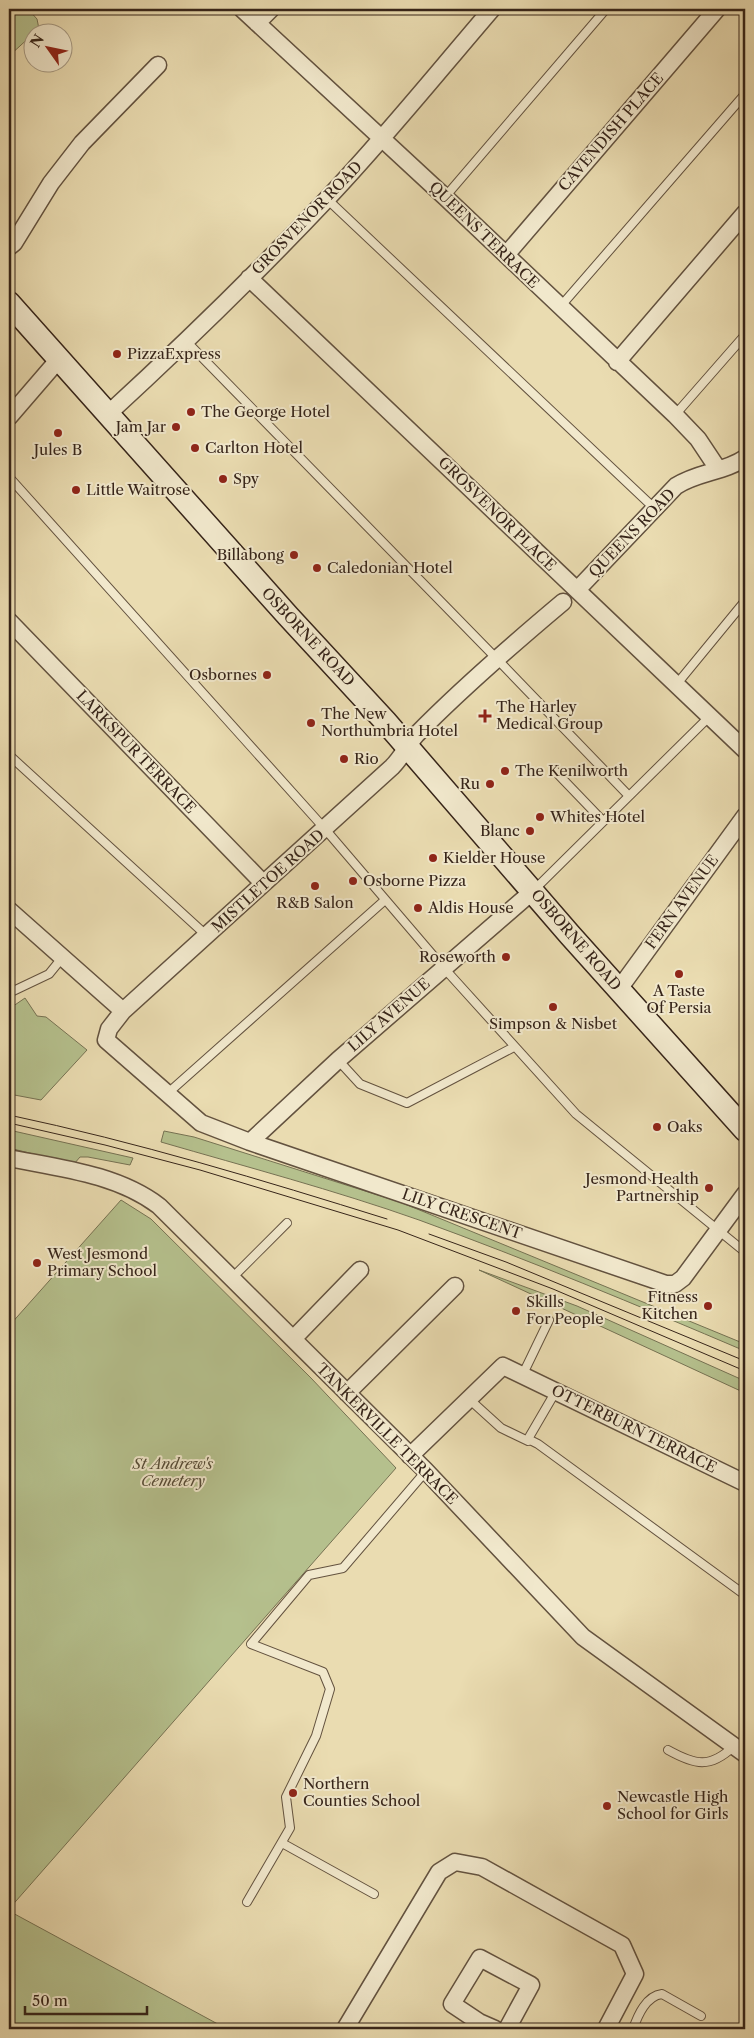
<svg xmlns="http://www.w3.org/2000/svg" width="754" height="2038" viewBox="0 0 754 2038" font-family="'Libre Caslon Text',serif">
  <rect width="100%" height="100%" fill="#eadcb1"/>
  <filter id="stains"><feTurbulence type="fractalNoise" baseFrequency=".004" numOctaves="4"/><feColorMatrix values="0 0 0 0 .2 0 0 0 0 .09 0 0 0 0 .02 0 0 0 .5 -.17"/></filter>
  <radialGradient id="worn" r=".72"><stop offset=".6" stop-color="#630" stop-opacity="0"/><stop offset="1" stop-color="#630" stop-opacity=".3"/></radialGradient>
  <path fill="#b5c08d" stroke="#767253" d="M9,9H28L37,19L39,29L32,32V35L9,56Z
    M25,998L37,1016L46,1017L87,1050L41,1100L9,1094V1009Z
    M9,1130L133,1158L130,1165L88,1157H80L74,1164L9,1148Z
    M164,1131L194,1137L400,1202L745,1344V1351C637,1305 529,1260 419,1220C334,1190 247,1167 161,1142Z
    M121,1200L151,1219L311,1378L396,1468L9,1909V1326Z
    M479,1270L577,1306L745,1381V1393Z
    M9,1911L22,1918L227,2029H9Z"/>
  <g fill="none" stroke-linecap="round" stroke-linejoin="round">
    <g stroke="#63523f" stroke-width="10">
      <path id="service" d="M445,197L606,9
        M327,199L654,508
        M560,307L745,94
        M186,341L496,658L629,796
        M675,415L745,335
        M9,477L325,829L443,967L576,1114L745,1252
        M676,685L745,601
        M9,755L206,935
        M553,769L603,821
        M533,891L709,717
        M9,993L49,974L62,958
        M338,1060L360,1084L407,1103L514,1047
        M168,1093L385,900
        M232,1278L287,1223
        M522,1376L549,1320
        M469,1399L501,1428L528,1441V1439L538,1444L745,1595
        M528,1439L556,1391
        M668,1750C695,1765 710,1769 734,1746
        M282,1843L374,1894
        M247,1902L290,1828L286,1797L316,1736L330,1689L323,1672L251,1644L309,1575L343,1568L426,1471
        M633,2029C638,2015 646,1996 662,1994L701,2016"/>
    </g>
    <g stroke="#63523f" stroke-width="19">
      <path id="minor" d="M242,9L445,197L675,415L698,439L718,469
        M257,23L271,9
        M9,247L14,243L51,183L82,143L158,65
        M506,255L717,9
        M249,278L745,750
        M617,362L745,213
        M108,414C183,345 256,274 326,200C384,139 437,73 492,9
        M9,417L59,359
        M577,590L676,486C697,472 725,472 745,458
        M563,602C513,644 463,687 417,734C408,744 402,757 392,767L123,1011L109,1029L106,1040L201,1123L250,1142L666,1284H675L683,1278L745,1194
        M9,621L263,883
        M9,910L123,1011
        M619,989L745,816
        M250,1142L338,1060L533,891
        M9,1158C59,1168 117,1174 159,1206L426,1471L583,1637L745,1754
        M293,1339L360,1270
        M347,1393L455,1286
        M410,1456L503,1366L745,1483
        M345,2029L439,1872L455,1862L482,1867L622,1945L635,1974L606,2029
        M495,2029L479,2022L452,2004L480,1958L531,1985L507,2029"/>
    </g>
    <g stroke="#362419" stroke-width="25">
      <path id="secondary" d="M9,303L288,616L385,721L570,935L745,1130"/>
    </g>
    <use href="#service" stroke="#f1e8cc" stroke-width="8"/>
    <use href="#minor" stroke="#f1e8cc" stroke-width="16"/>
    <use href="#secondary" stroke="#f1e8cc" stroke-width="22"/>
    <path stroke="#362419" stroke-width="1" d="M9,1115C137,1142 262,1180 387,1219
      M9,1123L105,1145L200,1170L398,1230L553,1289L745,1371
      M429,1234L506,1262L745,1361"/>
  </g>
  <g fill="#8f2418" stroke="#f1e8cc" stroke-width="2">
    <circle cx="117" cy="354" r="5"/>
    <circle cx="191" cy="412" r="5"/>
    <circle cx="176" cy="427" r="5"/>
    <circle cx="58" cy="433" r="5"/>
    <circle cx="195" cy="448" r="5"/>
    <circle cx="223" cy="479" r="5"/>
    <circle cx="76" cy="490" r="5"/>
    <circle cx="294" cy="555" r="5"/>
    <circle cx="317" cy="568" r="5"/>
    <circle cx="267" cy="675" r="5"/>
    <path d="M482.5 708.5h5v5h5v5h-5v5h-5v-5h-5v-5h5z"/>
    <circle cx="311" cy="723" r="5"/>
    <circle cx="344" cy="759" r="5"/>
    <circle cx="505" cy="771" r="5"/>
    <circle cx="490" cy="784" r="5"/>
    <circle cx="540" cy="817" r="5"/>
    <circle cx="530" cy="831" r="5"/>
    <circle cx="433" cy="858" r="5"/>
    <circle cx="353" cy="881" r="5"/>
    <circle cx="315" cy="886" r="5"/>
    <circle cx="418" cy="908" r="5"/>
    <circle cx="506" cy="957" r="5"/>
    <circle cx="679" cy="974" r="5"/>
    <circle cx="553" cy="1007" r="5"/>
    <circle cx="657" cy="1127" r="5"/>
    <circle cx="709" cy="1188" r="5"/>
    <circle cx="37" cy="1263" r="5"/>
    <circle cx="708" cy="1306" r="5"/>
    <circle cx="516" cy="1311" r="5"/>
    <circle cx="293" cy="1793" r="5"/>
    <circle cx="607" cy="1806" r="5"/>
  </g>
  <g text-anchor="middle" stroke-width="4" stroke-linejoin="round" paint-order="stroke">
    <g font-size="15" fill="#362419" stroke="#f1e8cc">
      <text transform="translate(611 132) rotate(-49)" y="5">CAVENDISH PLACE</text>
      <text transform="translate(307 218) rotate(-46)" y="5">GROSVENOR ROAD</text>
      <text transform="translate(484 235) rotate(44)" y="5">QUEENS TERRACE</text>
      <text transform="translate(497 514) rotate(44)" y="5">GROSVENOR PLACE</text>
      <text transform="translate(632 533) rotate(-46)" y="5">QUEENS ROAD</text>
      <text transform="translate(308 637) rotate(47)" y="5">OSBORNE ROAD</text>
      <text transform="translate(136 752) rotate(46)" y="5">LARKSPUR TERRACE</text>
      <text transform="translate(268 881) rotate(-42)" y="5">MISTLETOE ROAD</text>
      <text transform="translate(682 902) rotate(-54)" y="5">FERN AVENUE</text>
      <text transform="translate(576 940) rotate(49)" y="5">OSBORNE ROAD</text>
      <text transform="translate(389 1015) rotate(-41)" y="5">LILY AVENUE</text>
      <text transform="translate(462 1214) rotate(19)" y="5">LILY CRESCENT</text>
      <text transform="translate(634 1429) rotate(26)" y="5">OTTERBURN TERRACE</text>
      <text transform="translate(387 1434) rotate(45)" y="5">TANKERVILLE TERRACE</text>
    </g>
    <g font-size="15" fill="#362419" stroke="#f1e8cc" text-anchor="start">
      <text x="127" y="359">PizzaExpress</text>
      <text x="201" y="417">The George Hotel</text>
      <text x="166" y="432" text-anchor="end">Jam Jar</text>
      <text x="205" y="453">Carlton Hotel</text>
      <text x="58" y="455" text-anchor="middle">Jules B</text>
      <text x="233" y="484">Spy</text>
      <text x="86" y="495">Little Waitrose</text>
      <text x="284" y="560" text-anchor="end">Billabong</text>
      <text x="327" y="573">Caledonian Hotel</text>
      <text x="257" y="680" text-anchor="end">Osbornes</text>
      <text x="496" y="712">The Harley<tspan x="496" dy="17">Medical Group</tspan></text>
      <text x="321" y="719">The New<tspan x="321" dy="17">Northumbria Hotel</tspan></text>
      <text x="354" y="764">Rio</text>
      <text x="515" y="776">The Kenilworth</text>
      <text x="480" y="789" text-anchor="end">Ru</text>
      <text x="550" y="822">Whites Hotel</text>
      <text x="520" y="836" text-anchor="end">Blanc</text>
      <text x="443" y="863">Kielder House</text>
      <text x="363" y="886">Osborne Pizza</text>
      <text x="315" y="908" text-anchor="middle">R&amp;B Salon</text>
      <text x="428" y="913">Aldis House</text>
      <text x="496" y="962" text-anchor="end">Roseworth</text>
      <text x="679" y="996" text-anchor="middle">A Taste<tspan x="679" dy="17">Of Persia</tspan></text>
      <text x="553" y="1029" text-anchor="middle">Simpson &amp; Nisbet</text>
      <text x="667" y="1132">Oaks</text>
      <text x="699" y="1184" text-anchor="end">Jesmond Health<tspan x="699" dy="17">Partnership</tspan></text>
      <text x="47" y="1259">West Jesmond<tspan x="47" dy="17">Primary School</tspan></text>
      <text x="698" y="1302" text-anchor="end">Fitness<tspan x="698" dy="17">Kitchen</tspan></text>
      <text x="526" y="1307">Skills<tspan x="526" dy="17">For People</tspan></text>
      <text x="303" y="1789">Northern<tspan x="303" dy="17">Counties School</tspan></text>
      <text x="617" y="1802">Newcastle High<tspan x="617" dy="17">School for Girls</tspan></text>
    </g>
    <g font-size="15" font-style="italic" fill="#564b36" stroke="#f1e8cc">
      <text x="173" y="1469">St Andrew's<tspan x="173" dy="17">Cemetery</tspan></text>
    </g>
  </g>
  <rect width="754" height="2038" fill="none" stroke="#eadcb1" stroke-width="30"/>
  <rect x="10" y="10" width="734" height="2018" fill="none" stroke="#362419" stroke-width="2.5"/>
  <rect x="15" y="15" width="724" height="2008" fill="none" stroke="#362419"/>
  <g transform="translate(48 48) rotate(303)"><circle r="24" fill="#f1e8cc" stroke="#a69a84"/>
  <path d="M0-4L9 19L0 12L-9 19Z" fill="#8f2418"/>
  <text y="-8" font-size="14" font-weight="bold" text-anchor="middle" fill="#362419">N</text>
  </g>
  <path d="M25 2006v8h122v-8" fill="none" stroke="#362419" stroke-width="2.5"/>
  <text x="32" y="2006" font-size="15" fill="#362419" stroke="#f1e8cc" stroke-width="4" paint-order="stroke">50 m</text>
  <rect width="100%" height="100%" filter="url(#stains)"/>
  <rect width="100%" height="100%" fill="url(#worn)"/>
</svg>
